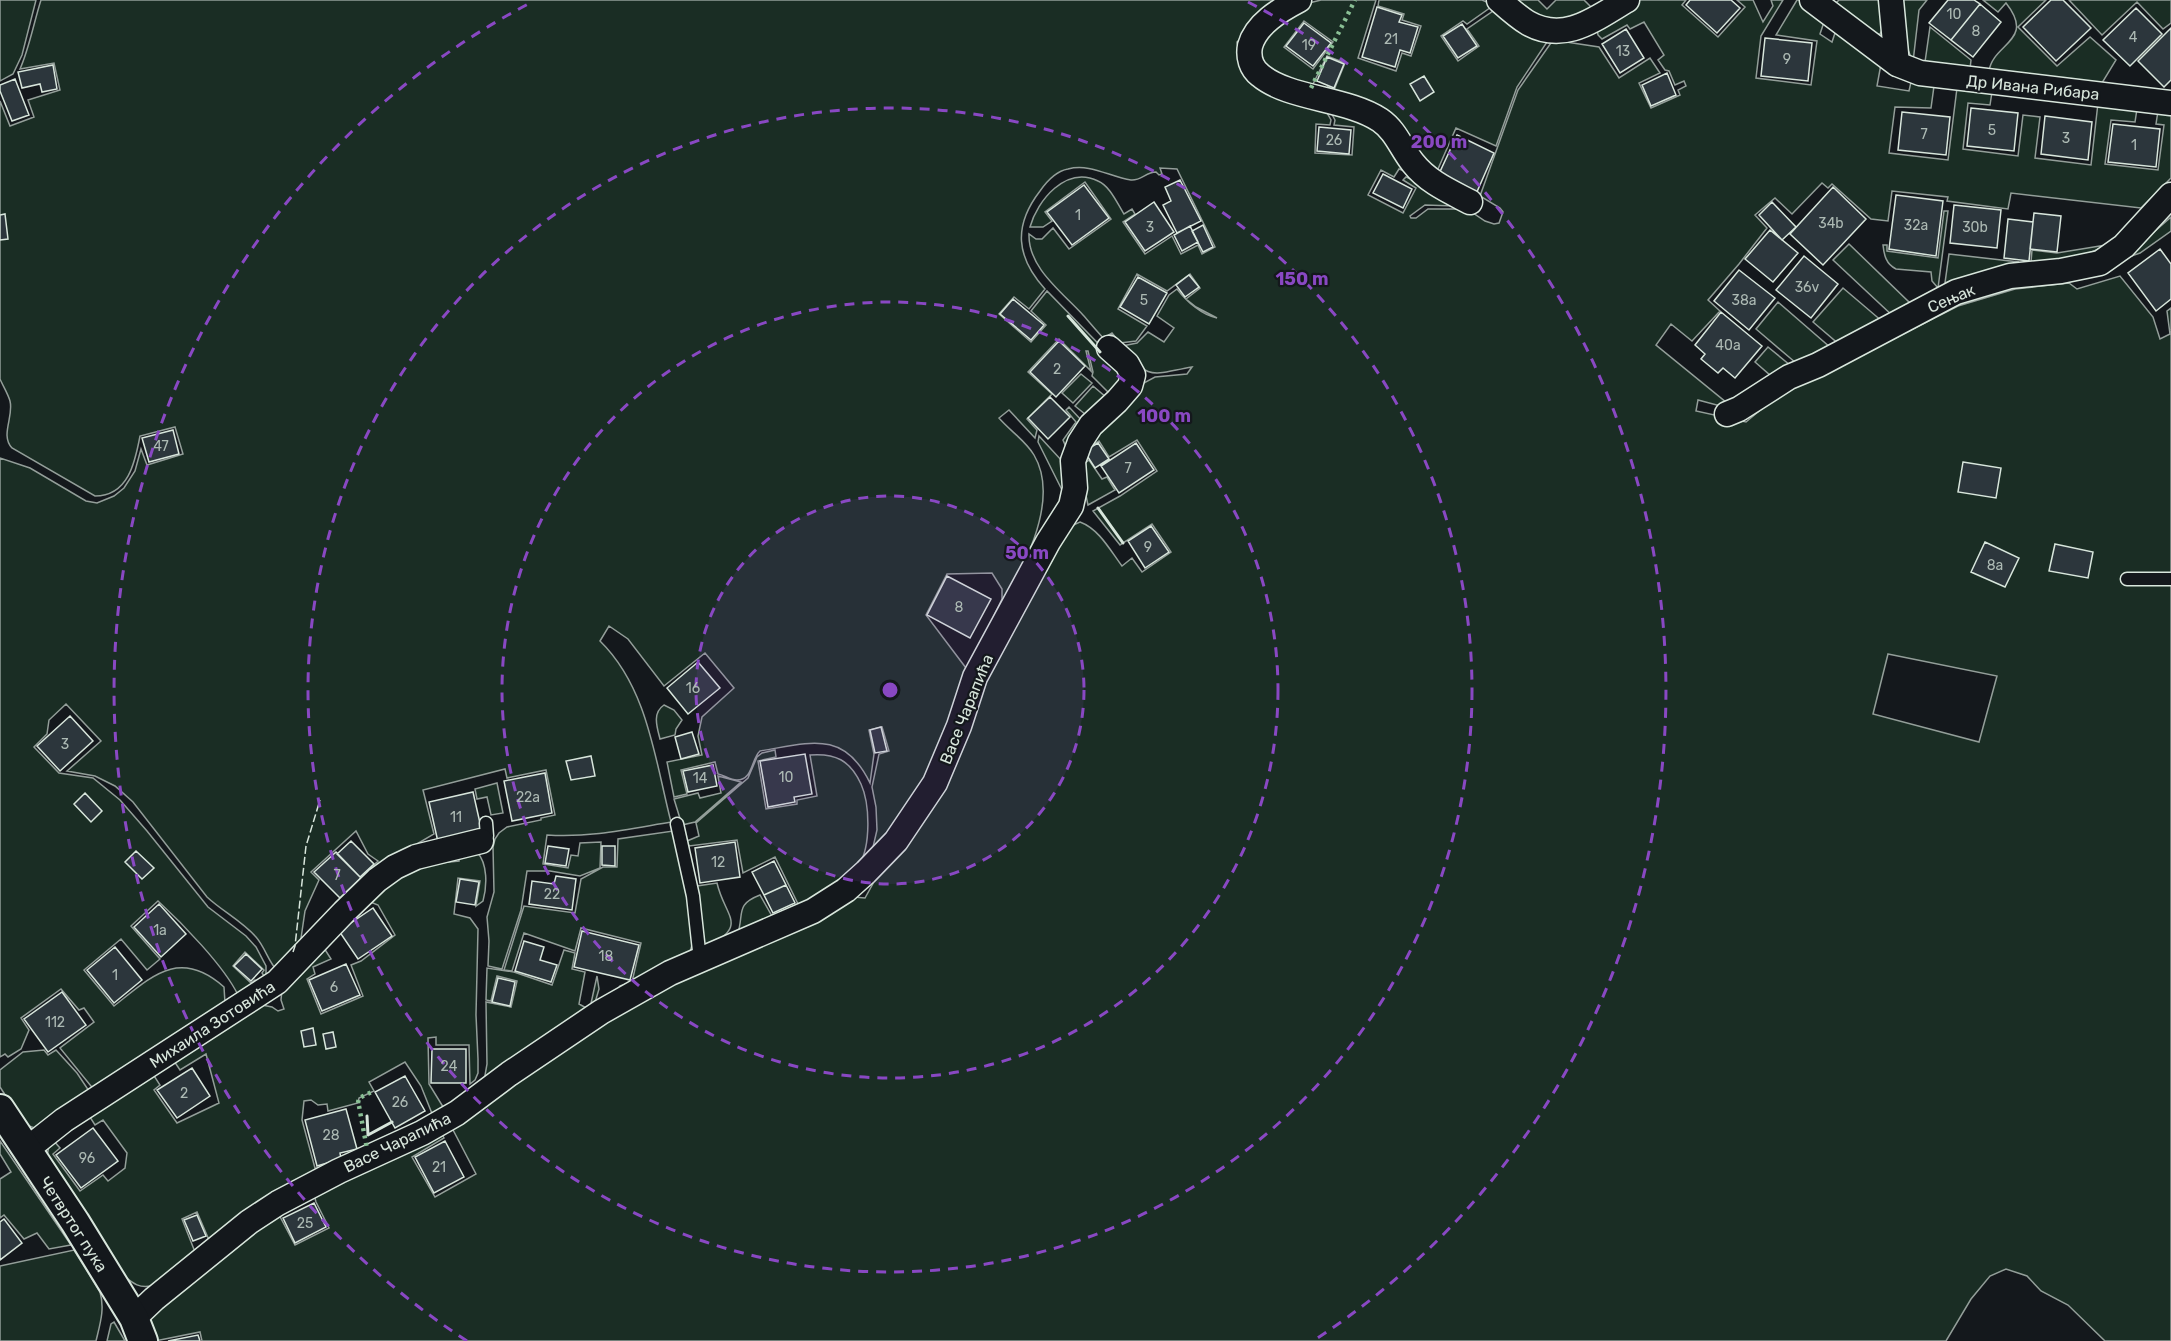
<svg xmlns="http://www.w3.org/2000/svg" width="2171" height="1341" viewBox="0 0 2171 1341" font-family="Rubik,sans-serif">
  <rect width="100%" height="100%" fill="#14181c"/>
  <path fill="#1a2d24" stroke="#939e99" stroke-width="1.5" fill-rule="evenodd" d="M0,0H36L22,55L13,74L0,81Z
    M41,0H1286L1237,42L1240,56L1322,104L1331,120L1330,125L1316,124L1315,153L1352,155L1354,127L1334,125L1335,120L1327,105L1375,122L1416,175L1399,169L1394,177L1381,170L1368,195L1403,213L1416,188L1403,180L1406,177L1431,187L1454,206L1425,205L1410,216L1411,218H1416L1428,209H1467L1485,221L1494,224L1499,223L1503,212L1500,208L1480,196L1518,90L1553,40L1599,47L1619,78L1650,58L1660,73L1639,83L1651,108L1680,95L1678,90L1686,86L1684,81L1675,85L1669,71L1665,70L1658,60L1664,55L1644,22L1630,29L1627,25L1602,39L1598,35L1597,29L1635,0H1686L1682,5L1718,37L1745,7L1737,0H1753L1763,22L1773,6L1771,0H1783L1761,36L1756,78L1811,85L1817,41L1776,35L1797,0H1801L1825,19L1820,34L1832,42L1837,27L1881,64L1877,86L1909,91L1911,82L1934,86L1931,108L1895,107L1889,153L1948,160L1957,88L1992,92L1990,105L1968,103L1963,149L2018,156L2023,115L2040,117L2035,158L2091,165L2098,103L2137,109L2135,122L2111,120L2105,164L2158,170L2164,125L2156,124L2158,111L2171,113V178L2141,208L2011,193L2008,209L1947,201L1948,197L1892,191L1888,221L1871,219L1832,184L1828,188L1822,183L1792,214L1775,198L1755,215L1767,228L1739,264L1708,300L1720,311L1692,341L1671,324L1656,345L1727,403L1724,407L1698,400L1696,411L1746,422L1783,391L1826,373L1958,306L2015,289L2069,283L2077,289L2120,276L2153,317L2160,339L2170,334L2167,311L2171,308V1341H2105L2068,1305L2041,1291L2027,1276L2006,1269L1990,1276L1971,1299L1946,1341H202L200,1332L155,1341L150,1320L152,1314L277,1211L295,1245L329,1228L316,1202L313,1191L440,1131L444,1138L412,1157L435,1197L476,1174L451,1126L598,1020L853,897L865,898L1071,526L1080,522C1099,529 1110,550 1122,566L1132,558L1142,572L1171,552L1152,524L1120,545L1093,511L1120,496L1157,471L1137,440L1109,457L1099,441L1080,453L1140,385L1155,377L1187,374L1192,367C1152,374 1149,382 1122,346L1137,343L1148,332L1164,342L1174,328L1157,316L1169,295L1177,289C1187,302 1202,315 1217,318L1196,307L1186,299L1200,288L1190,274L1167,291L1137,274L1118,309L1147,326L1136,341L1120,343L1112,333L1107,336L1113,345L1108,343C1099,334 1091,324 1083,315C1062,292 1028,268 1029,234L1036,239H1042L1053,228L1069,249L1111,219L1085,182L1045,212L1052,221L1043,227H1030C1037,201 1066,165 1098,181C1110,186 1117,203 1124,214L1132,209L1135,214L1123,222L1145,254L1172,236L1181,254L1198,245L1202,254L1215,247L1177,169L1160,168L1162,174L1159,175L1156,172C1146,172 1141,181 1131,180C1110,177 1090,163 1068,169C1056,171 1047,181 1040,191C1013,226 1016,257 1045,289L1029,309L1014,297L999,314L1031,342L1046,325L1031,311L1047,291L1125,371L1111,395L1092,376L1093,372L1088,351H1086L1091,371L1059,339L1028,372L1052,394L1027,419L1037,430L1035,438L1009,410L999,418C1009,430 1026,441 1034,455C1066,509 1007,595 981,643L1002,599V589L992,573L947,574L926,615L969,672L940,754L870,860L877,830L876,807L872,787L879,754L889,751L882,727L869,730L874,754L870,783C844,729 809,743 760,751C751,759 753,780 737,780C730,780 724,775 718,774L715,762L681,770L687,794L674,797L667,762L702,755L698,736L702,717L734,688L705,653L664,686L628,639L609,626L600,641C648,688 655,760 671,822C629,829 589,838 547,835L543,864L568,868L571,855L578,856L580,843L601,842L600,868L580,876L550,871H527L521,910L502,969L488,966L489,941L487,917L494,892L493,847L495,839L499,833L507,827L541,820V818L555,815L546,770L507,778L505,769L423,790L434,834L393,858L363,879L362,877L378,861L368,854L356,831L311,872L319,880L305,911L300,945L277,970C269,963 265,947 256,937C242,921 222,911 207,897L133,802L115,786L95,776L67,771L101,741L66,704L49,720L47,734L34,747L59,773L93,778L120,800L147,831L208,907L246,936L256,947L266,966V979L262,973L264,970L245,952L233,966L251,983L255,980L259,985L238,995C224,966 182,923 158,901L131,926L160,959L147,970L121,939L84,970L114,1006C151,977 179,947 224,987L225,1003L95,1091L60,1048L94,1022L84,1008L79,1010L61,989L21,1018L29,1030L21,1049L8,1057L5,1054L0,1057V458L30,468L86,501L97,503L114,496L124,488L135,471L141,449L147,465L183,454L175,427L140,436C135,463 128,496 95,496L12,448C0,435 14,417 10,401C8,394 3,386 0,379V101L10,126L34,117L28,100L60,90L54,63L20,69C29,49 34,22 41,0ZM1888,654L1997,676L1979,742L1873,714Z
    M1321,0H1376L1358,58L1396,71L1402,53L1411,56L1421,26L1402,20L1404,14L1378,6L1379,0H1482L1494,5L1467,24L1463,21L1441,36L1458,61L1479,46L1467,29L1499,7L1549,39L1517,87L1496,146L1456,128L1434,178L1329,91L1328,87L1334,90L1345,63L1327,56L1310,90L1261,67L1259,45L1262,36L1305,4ZM1304,21L1333,42L1313,69L1284,47Z
    M1509,0H1538L1547,9L1556,0H1584L1597,13L1559,26Z
    M1839,0H1882L1883,28L1880,34L1875,35L1835,4Z
    M1901,0H1927L1919,10L1913,62L1904,40Z
    M1983,0H2046L2018,27L2057,66L2090,37L2116,60L2102,83L1989,71C1993,43 2036,41 2006,3L1998,12Z
    M2069,0H2171V23L2163,29L2137,2L2102,35Z
    M1930,27L1971,60L1970,69L1925,62Z
    M1944,211H1948L1938,288L1932,281L1931,272L1896,269C1886,264 1884,255 1883,245H1887V251L1938,258Z
    M2171,217V231L2140,253L2129,257V254Z
    M1849,244L1911,304L1894,317L1833,260Z
    M2106,245C2086,258 2055,261 2031,262L2032,250L2057,253Z
    M1949,254L2019,262L1945,283Z
    M1843,288L1883,322L1840,345L1813,322Z
    M1778,302L1831,348L1796,363L1756,329Z
    M1768,347L1790,365L1770,375L1755,362Z
    M1081,374L1092,383L1073,403L1062,393Z
    M1093,386L1107,398L1085,414L1075,406Z
    M1069,407L1084,423L1066,447L1063,440L1076,422L1066,410Z
    M1039,436L1063,462L1065,496L1038,442Z
    M1089,460L1102,479L1107,477L1115,490L1088,505L1082,477L1084,464Z
    M664,705L674,710L682,720L676,729L675,735L660,739C657,727 652,713 664,705Z
    M775,750L776,757L758,761L766,809L797,804V800L817,796L810,755C835,753 850,760 861,784C870,804 871,846 859,865C857,868 852,872 849,874C817,902 775,918 737,936C745,914 734,905 760,895L772,916L798,904L775,857L743,873L737,840L689,846L687,841L699,836L696,823L748,778L757,757L762,753Z
    M718,776L741,782L695,822L682,825L674,799L698,793L700,798L721,793Z
    M497,783L503,813L491,815L487,797L477,799L475,789Z
    M673,831C679,859 703,932 688,956L613,996L620,986L632,982L641,943L581,928L575,951L524,933L512,971L504,970L524,906L575,913L581,879L603,867H617L618,839Z
    M459,851L477,852C488,864 487,886 483,901L476,906L480,881L458,878L454,914L470,918L478,929L476,1015L478,1059V1073L475,1080L470,1084L469,1045H436V1037L428,1038L429,1084L445,1110L433,1116L421,1086L405,1062L369,1082L374,1091L359,1098L358,1103L328,1111L327,1104L318,1105L311,1100L304,1101L302,1120L315,1168L322,1169L209,1240L197,1212L182,1219L195,1252L151,1286C139,1288 134,1284 125,1277L47,1157L49,1145L53,1140L60,1148L53,1154L80,1191L103,1175L108,1181L125,1168L127,1153L103,1120L95,1125L88,1114L151,1071L160,1085L154,1090L177,1123L219,1103L206,1054L180,1070L172,1058L262,1005L272,1007L278,1011L284,1009L281,1000L282,989L324,948L331,959L313,967L315,974L307,979L321,1014L363,996L351,965L361,961L395,935L378,905L363,899L398,874L439,863L459,861Z
    M717,883C725,918 750,925 705,948L697,886Z
    M564,950L575,953L572,969L585,972L579,1004L588,1009L590,1008L597,976L599,989L594,1006L483,1087L487,1064L486,1002L511,1007L517,981L497,976L491,1001L486,1000L487,968L514,972L552,985Z
    M44,1050L48,1055L56,1050L77,1073L91,1094L37,1129L24,1124L0,1087V1070L23,1052Z
    M0,1141L71,1245L49,1249L37,1233L24,1239L4,1215L0,1218V1179L11,1172L0,1154Z
    M74,1250L100,1292C105,1309 100,1324 96,1341H0V1266Z
    M114,1322L125,1341H107L111,1324Z"/>
  <path fill="#2c363c" stroke="#d8e6dc" stroke-width="1.5" d="M1690,0H1731L1740,8L1717,33L1686,5Z
    M1948,0H1974L1980,4L1951,40L1929,23Z
    M2051,0H2063L2091,28L2056,61L2023,27Z
    M1980,4L2001,22L1973,57L1951,40Z
    M1377,7L1402,15L1399,22L1418,27L1410,53L1400,50L1395,67L1362,57Z
    M2136,8L2162,34L2130,66L2103,40Z
    M1304,23L1331,43L1313,66L1286,46Z
    M1462,24L1477,46L1458,58L1443,36Z
    M2171,28V80L2164,87L2138,61Z
    M1626,29L1644,58L1620,73L1602,44Z
    M1765,38L1812,43L1808,81L1761,76Z
    M1327,57L1344,64L1334,88L1317,81Z
    M53,65L57,89L42,92L40,84L22,88L18,72Z
    M1667,73L1676,95L1651,106L1642,85Z
    M1424,76L1434,92L1420,101L1410,84Z
    M15,79L29,115L12,121L0,91V85Z
    M1971,108L2018,113L2014,151L1967,146Z
    M1902,112L1950,117L1946,155L1898,150Z
    M2045,116L2092,122L2088,160L2041,154Z
    M2113,124L2160,129L2156,167L2108,162Z
    M1319,127L1351,130L1349,154L1317,151Z
    M1457,135L1494,153L1476,194L1438,176Z
    M1383,174L1412,189L1403,208L1373,193Z
    M1180,180L1201,221L1177,233L1163,205L1171,201L1165,187Z
    M1084,185L1109,218L1072,245L1047,212Z
    M1833,187L1866,219L1823,265L1790,234Z
    M1896,195L1943,201L1936,256L1889,249Z
    M1154,202L1174,232L1145,251L1125,222Z
    M1772,202L1796,227L1782,240L1759,215Z
    M1954,205L2001,210L1997,248L1950,243Z
    M2034,213L2061,216L2057,252L2030,249Z
    M5,214L8,239L0,240V215Z
    M2008,219L2033,222L2029,261L2004,258Z
    M1203,225L1213,247L1203,252L1192,231Z
    M1190,226L1198,242L1182,251L1174,235Z
    M1770,230L1798,253L1773,282L1745,259Z
    M2160,249L2171,264V299L2156,311L2128,273Z
    M1804,256L1838,284L1811,318L1776,290Z
    M1739,270L1775,298L1749,330L1714,301Z
    M1189,275L1199,287L1185,297L1176,285Z
    M1138,277L1167,293L1149,324L1120,307Z
    M1013,299L1044,325L1031,340L1000,314Z
    M1721,312L1762,346L1735,378L1723,368L1718,373L1701,359L1705,354L1695,345Z
    M1059,341L1085,366L1056,397L1030,372Z
    M1050,397L1070,417L1048,439L1028,418Z
    M173,430L179,454L149,462L142,438Z
    M1098,443L1109,459L1095,468L1084,451Z
    M1136,443L1154,470L1119,493L1101,466Z
    M1963,462L2001,468L1996,498L1958,492Z
    M1151,526L1169,552L1145,568L1128,541Z
    M1985,542L2019,558L2005,587L1971,572Z
    M2055,544L2093,552L2088,578L2049,571Z
    M947,576L991,599L970,638L927,615Z
    M698,662L720,688L688,714L667,688Z
    M70,716L93,741L60,771L37,746Z
    M881,727L887,751L875,753L870,730Z
    M692,732L699,754L681,759L675,737Z
    M805,754L812,794L794,797L795,802L768,807L760,761Z
    M591,756L595,776L571,780L566,761Z
    M713,765L717,786L688,792L683,771Z
    M545,773L552,813L512,821L504,781Z
    M473,792L482,832L438,842L429,802Z
    M85,793L102,811L91,822L74,804Z
    M351,841L374,864L360,877L337,854Z
    M735,842L740,877L700,883L695,848Z
    M548,846L569,849L566,866L545,863Z
    M602,846H615V866L602,865Z
    M136,851L154,868L142,879L125,862Z
    M336,852L361,878L340,898L314,872Z
    M774,861L786,885L764,895L752,872Z
    M556,876L576,879L572,910L529,904L532,881L554,884Z
    M460,879L479,882L475,905L456,902Z
    M786,885L795,903L773,913L764,895Z
    M159,904L186,934L161,957L134,927Z
    M373,908L392,936L358,959L339,931Z
    M582,931L639,945L630,980L574,967Z
    M524,941L544,947L540,960L557,965L551,982L515,971Z
    M115,947L142,980L114,1003L87,970Z
    M246,954L262,969L251,981L234,966Z
    M346,964L360,995L322,1011L309,980Z
    M498,978L515,982L510,1006L492,1002Z
    M62,992L86,1025L48,1052L24,1019Z
    M313,1028L316,1045L304,1047L301,1031Z
    M333,1032L336,1047L326,1049L323,1034Z
    M432,1049H466V1083H431Z
    M192,1068L210,1096L177,1118L157,1090Z
    M405,1076L425,1111L395,1128L375,1092Z
    M346,1109L357,1149L340,1153L341,1159L317,1166L305,1120Z
    M93,1128L118,1161L81,1188L56,1155Z
    M445,1141L464,1177L434,1193L415,1157Z
    M314,1203L326,1227L295,1243L283,1218Z
    M197,1215L206,1236L193,1241L184,1220Z
    M4,1219L22,1243L0,1260V1222Z
    M198,1335L200,1341H168Z"/>
  <g fill="none" stroke-linecap="round" stroke-linejoin="round">
    <g stroke="#d8e6dc" stroke-width="15">
      <path id="service" d="M2127,579H2171
        M677,824L693,896L700,960
        M481,841L487,836L486,823"/>
    </g>
    <g stroke="#d8e6dc" stroke-width="27">
      <path id="minor" d="M1299,0C1280,10 1256,24 1250,46C1248,57 1251,68 1260,75C1288,99 1347,98 1380,120C1396,131 1401,148 1413,163C1428,182 1449,191 1470,202
        M1499,0C1508,8 1518,17 1528,23C1565,44 1596,18 1627,0
        M1812,0L1897,64L1920,73L2171,103
        M1891,0L1897,64
        M1727,414L1739,409L1789,377L1818,365L1956,292L2010,276L2061,271L2100,263L2124,246L2171,195
        M26,1150L64,1120L277,982L344,912L377,880L395,867L416,857L481,841
        M134,1318L154,1299L249,1222L278,1203L339,1171L422,1133L457,1113L509,1074L601,1012L670,973L813,911L846,890L866,872L896,841L935,783L959,726L975,677L1048,542L1071,506L1075,488L1073,461L1080,442L1091,425L1117,401L1130,386L1133,375L1127,364L1109,348"/>
    </g>
    <g stroke="#d8e6dc" stroke-width="32">
      <path id="tertiary" d="M0,1109L75,1222L134,1318L143,1341"/>
    </g>
    <use href="#service" stroke="#14181c" stroke-width="12"/>
    <use href="#minor" stroke="#14181c" stroke-width="24"/>
    <use href="#tertiary" stroke="#14181c" stroke-width="28"/>
    <path stroke="#8ac095" stroke-width="4.5" stroke-dasharray="3 4.5" stroke-linecap="butt" d="M1311,88L1355,0
      M358,1103L359,1098L374,1091
      M359,1106L367,1149"/>
    <path stroke="#d8e6dc" stroke-width="1.5" stroke-dasharray="8 3" stroke-linecap="butt" d="M293,952L295,946L306,846L320,800"/>
    <path stroke="#d8e6dc" stroke-width="3" d="M1068,316L1100,352
      M1098,508L1123,543
      M367,1116L368,1135L392,1122"/>
  </g>
  <circle cx="890" cy="690" r="194" fill="#8948c3" fill-opacity=".12"/>
  <g fill="none" stroke="#8948c3" stroke-width="3" stroke-dasharray="10 8">
    <circle cx="890" cy="690" r="194"/>
    <circle cx="890" cy="690" r="388"/>
    <circle cx="890" cy="690" r="582"/>
    <path d="M467 1341A776 776 0 0 1 532 2M1248 2A776 776 0 0 1 1313 1341"/>
  </g>
  <g text-anchor="middle" stroke-width="4.5" stroke-linejoin="round" paint-order="stroke">
    <g font-size="14" fill="#adbab4">
      <text x="1954" y="19">10</text>
      <text x="1976" y="36">8</text>
      <text x="2133" y="42">4</text>
      <text x="1391" y="44">21</text>
      <text x="1309" y="50">19</text>
      <text x="1623" y="56">13</text>
      <text x="1787" y="64">9</text>
      <text x="1992" y="135">5</text>
      <text x="1924" y="139">7</text>
      <text x="2066" y="143">3</text>
      <text x="1334" y="145">26</text>
      <text x="2134" y="150">1</text>
      <text x="1078" y="220">1</text>
      <text x="1831" y="228">34b</text>
      <text x="1916" y="230">32a</text>
      <text x="1150" y="232">3</text>
      <text x="1975" y="232">30b</text>
      <text x="1807" y="292">36v</text>
      <text x="1144" y="305">5</text>
      <text x="1744" y="305">38a</text>
      <text x="1728" y="350">40a</text>
      <text x="1057" y="374">2</text>
      <text x="161" y="451">47</text>
      <text x="1128" y="473">7</text>
      <text x="1148" y="552">9</text>
      <text x="1995" y="570">8a</text>
      <text x="959" y="612">8</text>
      <text x="693" y="693">16</text>
      <text x="65" y="749">3</text>
      <text x="786" y="782">10</text>
      <text x="700" y="783">14</text>
      <text x="528" y="802">22a</text>
      <text x="456" y="822">11</text>
      <text x="718" y="867">12</text>
      <text x="337" y="880">7</text>
      <text x="552" y="899">22</text>
      <text x="160" y="935">1a</text>
      <text x="606" y="961">18</text>
      <text x="115" y="980">1</text>
      <text x="334" y="992">6</text>
      <text x="55" y="1027">112</text>
      <text x="449" y="1071">24</text>
      <text x="184" y="1098">2</text>
      <text x="400" y="1107">26</text>
      <text x="331" y="1140">28</text>
      <text x="87" y="1163">96</text>
      <text x="439" y="1172">21</text>
      <text x="305" y="1228">25</text>
    </g>
    <g font-size="16" fill="#d8e6dc" stroke="#14181c">
      <text transform="translate(2033 87) rotate(6)" y="6">Др Ивана Рибара</text>
      <text transform="translate(1951 298) rotate(-23)" y="6">Сењак</text>
      <text transform="translate(966 709) rotate(-68)" y="6">Васе Чарапића</text>
      <text transform="translate(212 1024) rotate(-33)" y="6">Михаила Зотовића</text>
      <text transform="translate(397 1142) rotate(-26)" y="6">Васе Чарапића</text>
      <text transform="translate(74 1224) rotate(57)" y="6">Четвртог пука</text>
    </g>
  </g>
  <circle cx="890" cy="690" r="9" fill="#8948c3" stroke="#14181c" stroke-width="3"/>
  <g font-size="18" text-anchor="middle" font-weight="bold" fill="#8948c3" stroke="#14181c" stroke-width="4.5" stroke-linejoin="round" paint-order="stroke">
    <text x="1439" y="148">200 m</text>
    <text x="1302" y="285">150 m</text>
    <text x="1164" y="422">100 m</text>
    <text x="1027" y="559">50 m</text>
  </g>
</svg>
